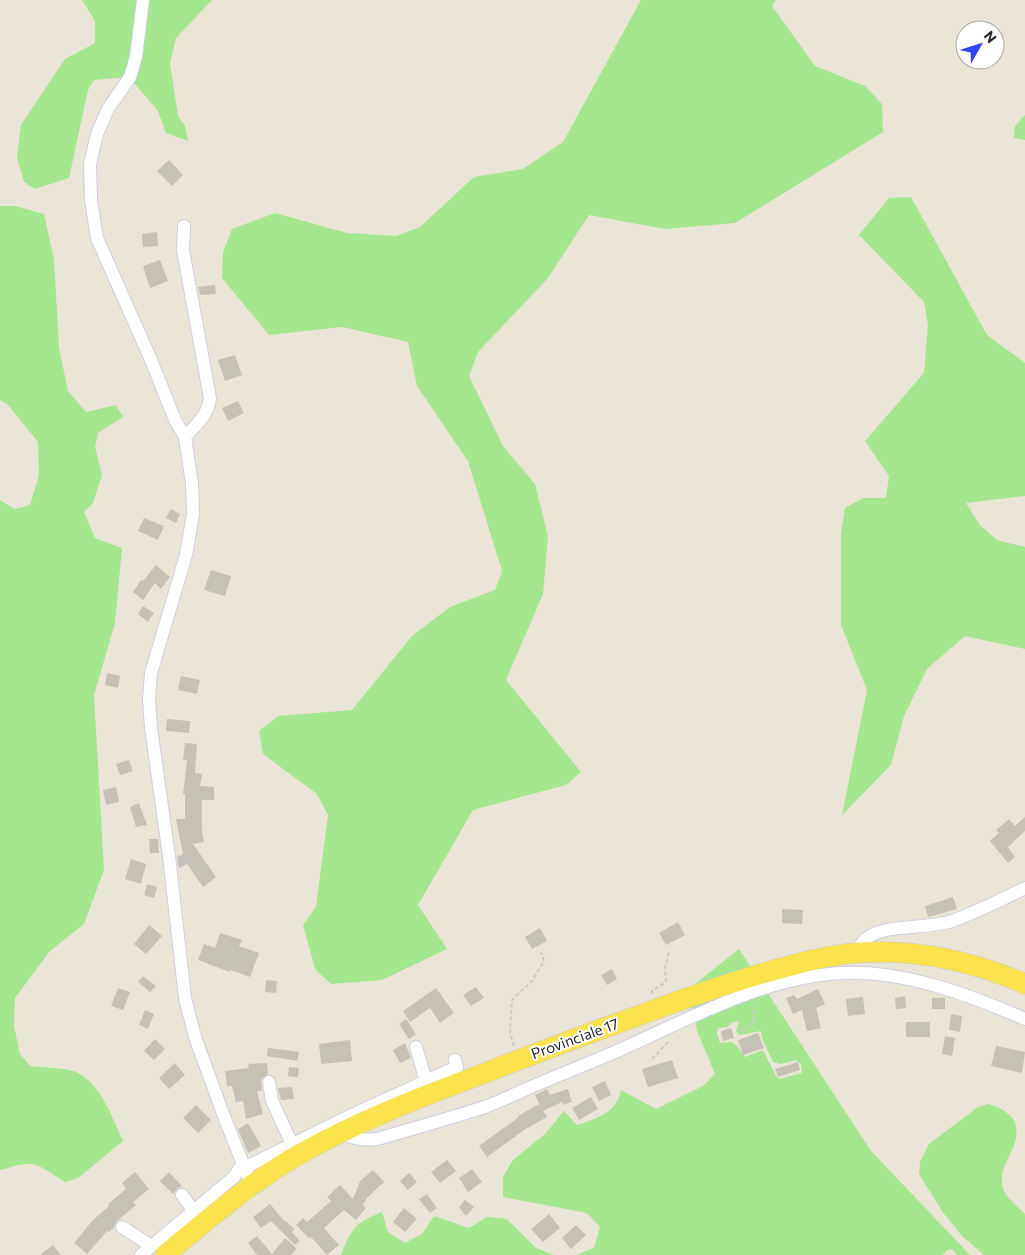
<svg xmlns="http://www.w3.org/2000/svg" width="1025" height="1255" viewBox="0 0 1025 1255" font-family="Commissioner,sans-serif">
  <rect width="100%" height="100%" fill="#ebe5d7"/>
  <path fill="#a4e78e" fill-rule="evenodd" d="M82,0H212L176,38L170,64L178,116L185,126L188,141L166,133L158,111L129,77L94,80L88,90L69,178L35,189L24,182L17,158L21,125L65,59L95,43V21Z
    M641,0H776L772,6L815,66L865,86L882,104L883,132L735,223L665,229L589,215L548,278L478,352L469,376L503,446L535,484L548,536L543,594L506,680L581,772L566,785L473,810L418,905L447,949L382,980L331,984L315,969L303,925L316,907L328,815L317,794L263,754L259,731L278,716L352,710L412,636L450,607L495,590L502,571L468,461L417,386L408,342L342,327L269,335L222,278L223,252L232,229L275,213L347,233L396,236L420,227L474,177L523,169L563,142Z
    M1025,115V140L1014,138L1015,126Z
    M911,197L987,335L1025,363V496L966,503L979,524L997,540L1025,547V649L965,636L927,669L904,716L891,765L842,815L867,690L841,625V533L845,508L863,498H886L889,476L865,441L924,373L928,325L924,302L859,235L889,198Z
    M0,206H15L44,214L54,259L59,348L68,391L86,412L116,405L123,417L98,433L95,447L102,475L93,503L84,512L95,538L122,548L115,623L94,695L104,870L84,924L50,951L15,998L14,1026L20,1054L30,1066C43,1068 64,1067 76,1072C100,1082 113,1119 123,1141L78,1178L65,1182C35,1163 36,1159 0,1170V500L15,509L30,505L39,475L38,442L7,404L0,400Z
    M739,949L871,1151L970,1255H957L953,1250L949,1249L942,1255H576L594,1248L600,1227L587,1213L503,1197V1177L513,1160L545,1134L564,1111L577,1125C597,1119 617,1112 621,1090L656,1109L703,1086L715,1074L697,1031L690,988ZM739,1021L736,1031L739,1035L761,1031L763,1041L773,1062L781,1064L796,1060L801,1064L802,1073L779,1079L776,1076L763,1050L745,1057L738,1047L732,1042L720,1043L717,1033L718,1028L728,1027L731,1023Z
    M988,1104C1000,1107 1006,1111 1014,1120C1025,1146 996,1163 1003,1188C1006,1198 1017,1206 1025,1214V1255H984L962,1236L942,1211L919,1174L920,1162L929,1144L978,1107Z
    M382,1212L388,1232L405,1243L422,1234L434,1216L469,1228L487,1217L507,1219L536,1248L554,1255H341C352,1228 355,1223 382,1212Z"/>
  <path fill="#c6c1b7" d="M169,160L183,175L172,186L157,171Z
    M157,232L158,246L143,247L142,234Z
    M160,260L168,281L150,288L143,266Z
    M215,285L216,294L200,295L198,287Z
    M235,355L242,375L225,381L218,360Z
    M238,401L244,413L228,421L222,408Z
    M171,509L180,514L176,523L166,518Z
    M144,518L164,526L158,540L138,531Z
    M156,565L170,577L161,589L155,583L143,600L133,592L141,580L143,581Z
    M211,570L231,576L225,596L204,590Z
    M143,606L154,613L148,622L138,614Z
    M107,673L120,676L118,688L105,685Z
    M181,676L200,680L197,694L178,690Z
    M167,719L190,721L189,733L166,731Z
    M185,743L197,744L195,773L202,774L200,786L214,787V800H202V831L204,842L193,844L216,877L203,887L187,864L180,868L178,866L177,857L183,854L176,819H185V794H183L187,760H183Z
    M129,760L133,771L120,775L116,764Z
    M116,787L119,802L106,805L103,790Z
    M139,803L147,825L136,827L130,807Z
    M1025,817V831L1008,847L1015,857L1008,863L990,841L999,833L996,830L1009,819L1015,826Z
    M149,839H158L159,853H150Z
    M131,859L146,864L141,884L125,879Z
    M147,884L157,887L154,898L144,895Z
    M953,897L957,909L928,917L925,906Z
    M782,909L803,910L802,924L782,923Z
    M678,922L685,935L666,945L659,933Z
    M149,925L162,936L146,954L134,944Z
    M540,928L547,941L532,949L525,937Z
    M220,933L242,940L239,946L259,953L250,977L231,970L230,972L198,960L204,944L215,948Z
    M612,969L617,979L607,985L601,975Z
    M143,976L156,986L150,992L138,982Z
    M266,980L277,981L276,993L265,992Z
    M476,987L484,998L471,1006L463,995Z
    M118,988L130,992L123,1010L111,1006Z
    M436,988L454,1013L440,1023L430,1008L410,1022L403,1011Z
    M818,989L825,1004L816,1008L821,1028L807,1031L802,1010L793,1014L786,998L794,995L797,999Z
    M905,996L906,1008L896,1009L895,998Z
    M863,997L865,1014L848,1016L846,999Z
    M932,998H945V1009H932Z
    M145,1010L154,1014L148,1029L139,1025Z
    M951,1014L962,1016L960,1032L949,1030Z
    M406,1019L416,1034L409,1039L399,1024Z
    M906,1022H930V1037H906Z
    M731,1028L734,1038L723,1041L721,1031Z
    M758,1033L764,1048L743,1055L738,1040Z
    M945,1036L955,1038L952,1056L942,1054Z
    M155,1039L165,1049L154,1060L144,1051Z
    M350,1040L352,1061L321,1064L319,1044Z
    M405,1043L411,1058L400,1063L393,1050Z
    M996,1046L1025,1052L1022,1073L991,1066Z
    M268,1048L299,1052L297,1061L267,1056Z
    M672,1060L678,1078L648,1087L642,1069Z
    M798,1062L800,1070L778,1077L775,1069Z
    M175,1063L185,1075L169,1089L159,1078Z
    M267,1063L268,1074L261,1080L262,1091H257L263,1114L246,1119L243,1101L236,1102L232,1086H227L225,1071L249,1068L248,1064Z
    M289,1067L299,1068L298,1077L288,1076Z
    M605,1081L611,1095L599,1101L592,1087Z
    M292,1087L294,1099L281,1100L278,1088Z
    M547,1089L550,1095L568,1089L572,1102L563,1105L562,1102L543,1111L535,1095Z
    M591,1097L598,1109L579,1120L572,1108Z
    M539,1104L547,1117L524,1130L487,1157L479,1146L519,1117L518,1116Z
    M196,1105L211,1120L198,1133L183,1118Z
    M248,1123L261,1146L248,1153L238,1129Z
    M447,1160L456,1171L440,1183L431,1172Z
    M472,1169L482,1182L468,1192L459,1178Z
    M373,1170L384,1182L367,1198L363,1205L366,1208L356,1220L344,1210L324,1228L339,1245L327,1255L311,1237L309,1238L296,1225L303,1218L307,1222L331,1201L327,1197L340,1185L353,1199L360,1181Z
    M135,1172L149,1189L133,1202L136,1205L116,1222L114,1228L109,1232L107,1231L87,1254L74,1243L93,1220L109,1206L108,1204L126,1189L122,1183Z
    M169,1172L182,1186L177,1189L173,1194L160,1181Z
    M409,1173L417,1182L408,1190L400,1181Z
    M427,1194L437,1208L430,1213L419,1199Z
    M465,1200L474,1207L466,1216L459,1207Z
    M270,1204L285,1222L286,1221L294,1229L292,1232L300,1241L295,1245L271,1221L261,1228L253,1217Z
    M404,1208L417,1219L405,1232L393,1222Z
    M549,1214L560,1228L543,1242L531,1229Z
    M576,1225L586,1235L571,1249L562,1238Z
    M257,1236L272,1254L285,1238L297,1249L291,1255H257L248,1243Z
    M53,1245L61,1255H40Z"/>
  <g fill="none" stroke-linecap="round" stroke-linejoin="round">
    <g stroke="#cccee2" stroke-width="14">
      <path id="street" d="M143,0L136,57L130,77L108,109L97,134L90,164L91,200L97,238L151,360L175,420L185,437L192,484L193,514L186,555L151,673L149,699L151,728L169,856L185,998L195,1037L225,1119L251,1184
        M184,226L183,250L210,398C208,415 197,424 185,437
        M855,953C858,948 862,942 867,938C887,923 926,930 952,921C977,912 1001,900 1025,888
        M416,1047L426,1081
        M269,1082L272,1101L292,1144
        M341,1133C353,1138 363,1141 377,1139C412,1129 447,1119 482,1108C499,1102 515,1094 531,1087C559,1075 587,1064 615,1052C685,1021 765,976 843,973C903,970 970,995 1025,1019
        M244,1168L354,1114L457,1067L455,1060
        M182,1195L193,1210
        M122,1227L151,1246
        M141,1255L234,1177L243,1163"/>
    </g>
    <g stroke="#cbcbcb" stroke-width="21">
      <path id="primary" d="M165,1255C208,1219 251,1182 300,1154C355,1123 413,1100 472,1078C526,1057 580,1036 635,1017C683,999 732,981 782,968C806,961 831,955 856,953C913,948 973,961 1025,984"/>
    </g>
    <path stroke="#cbcbcb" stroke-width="2" stroke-dasharray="4 2.5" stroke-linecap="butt" d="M652,994V991L666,982L665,969L669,951
      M739,1032L753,1023L754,1005
      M514,1046L510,1033L512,1000L532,981L544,961L541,952
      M652,1059L669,1041"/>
    <use href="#street" stroke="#fff" stroke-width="12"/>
    <use href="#primary" stroke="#fbe34d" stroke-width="20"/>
  </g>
  <g text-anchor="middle" stroke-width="4" stroke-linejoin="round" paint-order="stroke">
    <g font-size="15" fill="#272727" stroke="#fff">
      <text transform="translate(575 1039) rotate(-20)" y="5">Provinciale 17</text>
    </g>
  </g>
  <g transform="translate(980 45) rotate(51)"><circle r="24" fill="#ffffff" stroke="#a9a9a9"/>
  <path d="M0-4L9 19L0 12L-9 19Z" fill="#3143ff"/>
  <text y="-8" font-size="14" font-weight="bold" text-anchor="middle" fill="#272727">N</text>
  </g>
</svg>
